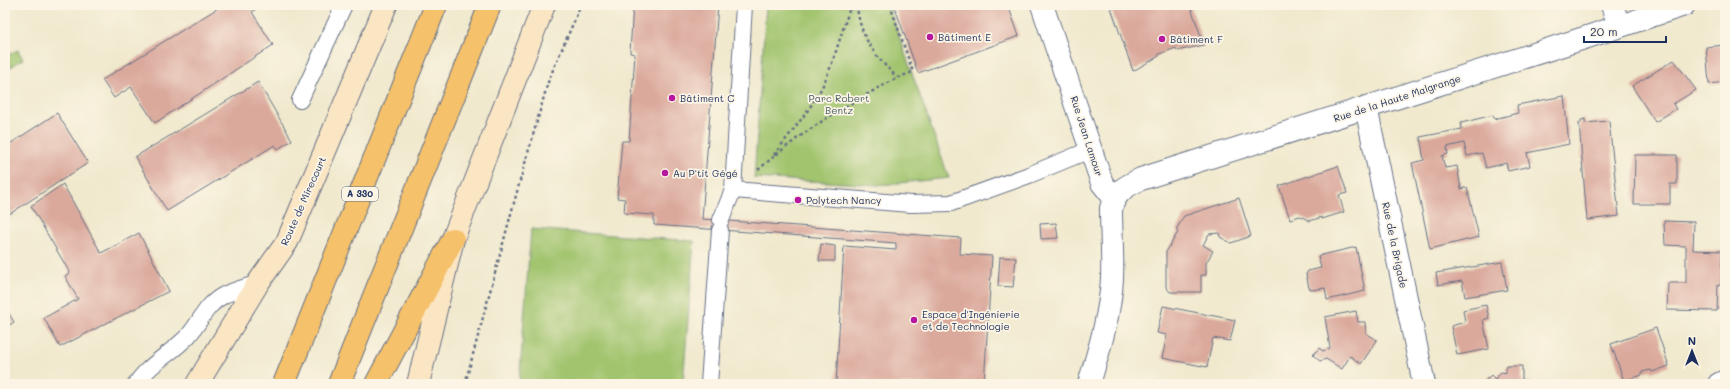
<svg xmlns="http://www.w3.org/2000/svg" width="1730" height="389" viewBox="0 0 1730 389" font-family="Mali,sans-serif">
  <rect width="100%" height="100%" fill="#fcf5e5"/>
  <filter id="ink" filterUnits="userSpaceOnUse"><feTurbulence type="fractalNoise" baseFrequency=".025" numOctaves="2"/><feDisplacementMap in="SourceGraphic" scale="8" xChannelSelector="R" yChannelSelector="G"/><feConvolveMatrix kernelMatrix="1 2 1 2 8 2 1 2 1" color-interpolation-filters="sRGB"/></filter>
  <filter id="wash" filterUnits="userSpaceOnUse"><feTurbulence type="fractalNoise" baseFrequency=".012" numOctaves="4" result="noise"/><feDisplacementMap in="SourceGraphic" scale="16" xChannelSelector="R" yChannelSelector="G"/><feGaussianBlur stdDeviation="0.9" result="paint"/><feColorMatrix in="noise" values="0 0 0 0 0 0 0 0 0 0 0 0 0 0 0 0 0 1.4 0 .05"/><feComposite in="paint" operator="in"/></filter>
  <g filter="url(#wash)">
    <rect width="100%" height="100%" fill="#f0e9ce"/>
    <path fill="#a2c46e" stroke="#5e7a66" d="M766,5H888L949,178L879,185L754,178Z
      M18,50L23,59L5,71V56Z
      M531,229L694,241L683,384H519Z"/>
    <g id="blocks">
      <path fill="#daa99c" d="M223,5H251L255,10L252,12L273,45L155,123L131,87L114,98L102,80Z
        M633,5H718L702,219L961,238L960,254L992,256L984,384H836L844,246L896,250V243L654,225V215L624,213L625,199L617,198L622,141H629L635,54L630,53Z
        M894,5H1008L1019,36L918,73Z
        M1110,5H1190L1204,45L1177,51L1176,48L1159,54V56L1133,71Z
        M1725,45V82L1709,84L1706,47Z
        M1674,60L1696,90L1673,104L1676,109L1655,122L1632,86Z
        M258,82L292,140L278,149L275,145L167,211L135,157Z
        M1564,96L1569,144L1527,153L1530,166L1508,171L1506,163L1486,168L1482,153L1467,156L1464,143L1447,147L1448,154L1442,156L1445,168L1457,166L1461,189L1467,187L1479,237L1430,249L1412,163L1424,160L1420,137L1462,129L1461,123L1493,115L1494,119L1518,113L1517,105Z
        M57,113L88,163L5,217V147Z
        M1585,119V123L1609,121L1619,216L1587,220L1579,123H1581V120Z
        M1635,155H1677V184H1670V204H1634Z
        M1338,166L1347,193L1339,195L1344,212L1322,219V217L1310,221L1300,216L1290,219L1279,186Z
        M63,184L101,253L139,233L169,291L60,347L44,318L78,299L65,276L70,273L31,206Z
        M1239,198L1251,236L1231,243L1220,237L1219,233L1209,234L1203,245L1213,251L1206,263V275H1201V292H1170L1166,287V252L1178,232L1176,230L1184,216Z
        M1664,221L1694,222L1693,250L1722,251L1721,285H1718L1717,311L1667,310L1668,283H1686V246L1665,245Z
        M1056,223L1058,238L1041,239L1040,224Z
        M821,244L835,246V261H819Z
        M1356,247L1365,291L1327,300L1325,288L1312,290L1309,288L1306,274L1308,271L1321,268L1318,256Z
        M1000,257L1016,258L1013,287L998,286Z
        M1502,262L1507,290L1465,297L1462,281L1438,285L1436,273Z
        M1486,305L1489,318L1483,320L1489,349L1457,355L1451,326L1465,322L1463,310Z
        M1163,306L1235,320L1230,341L1213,338L1207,367L1162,358L1167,335L1157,333Z
        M5,307L14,322L5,328Z
        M1356,311L1358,322H1365L1366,333L1377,340L1361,364L1350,356L1342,369L1326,359L1320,361L1313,355L1319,348L1323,351L1330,348L1325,317Z
        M1656,328L1669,366L1652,372L1651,370L1642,372V375L1624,381L1611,344Z
        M1506,366H1522V382H1531V384H1482L1491,375L1495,379L1501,372L1506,373Z"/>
    </g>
  </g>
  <g filter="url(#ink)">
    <use href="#blocks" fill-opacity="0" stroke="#667085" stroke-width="1"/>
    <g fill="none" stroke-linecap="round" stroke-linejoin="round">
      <g stroke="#667085" stroke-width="18">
        <path id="service" d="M744,5L733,190L911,204L951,203L1029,175L1092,149
          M300,100L344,5
          M721,220L733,190
          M136,384C149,364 172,353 188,336C201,322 204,306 224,295C234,290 247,287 258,283
          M709,384L720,230"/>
      </g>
      <g stroke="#667085" stroke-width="24">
        <path id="minor" d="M1042,5L1102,183L1114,198
          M1612,5L1619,26
          M1366,107L1424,384
          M1089,384C1099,350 1110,315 1112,279C1113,255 1111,231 1111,208C1116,191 1126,186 1141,179L1575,41L1684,5
          M1719,384L1725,381"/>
      </g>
      <g stroke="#667085" stroke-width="24">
        <path id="secondary" d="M197,384L258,283L287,242L386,5
          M418,384L453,239L544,5"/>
      </g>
      <g stroke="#667085" stroke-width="24">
        <path id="motorway" d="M284,384L436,5
          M339,384L490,5
          M376,384L453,239"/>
      </g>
      <path stroke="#667085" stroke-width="2.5" stroke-dasharray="3 3" stroke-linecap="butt" d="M857,5C859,35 875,57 897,77
        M774,155C790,133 808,113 821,89C834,63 841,33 851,5
        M758,170C791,141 826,117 864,96C880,87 895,78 913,72L890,5
        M465,384L518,188L549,79L581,5"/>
      <use href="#service" stroke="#fff" stroke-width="16"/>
      <use href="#minor" stroke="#fff" stroke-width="22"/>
      <use href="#secondary" stroke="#fbe6c4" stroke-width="22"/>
      <use href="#motorway" stroke="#f5c16b" stroke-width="22"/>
    </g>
  </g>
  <g fill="#b5179e" stroke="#fcf5e5" stroke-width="1.5">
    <circle cx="930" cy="37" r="4"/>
    <circle cx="1162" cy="39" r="4"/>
    <circle cx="672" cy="98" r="4"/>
    <circle cx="665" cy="173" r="4"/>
    <circle cx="798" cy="200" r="4"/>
    <circle cx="914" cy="320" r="4"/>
  </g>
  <g text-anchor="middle" stroke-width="3.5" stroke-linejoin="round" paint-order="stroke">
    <rect fill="#fcf5e5" stroke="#5e6a86" stroke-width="1" x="342" y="187" width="36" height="14" rx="3"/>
    <g font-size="9" font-weight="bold" fill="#1b2f5e">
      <text x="360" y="197">A 330</text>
    </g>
    <g font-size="10" fill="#1b2f5e" stroke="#fcf5e5" text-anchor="start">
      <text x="938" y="41">Bâtiment E</text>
      <text x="1170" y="43">Bâtiment F</text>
      <text x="680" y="102">Bâtiment C</text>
      <text x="673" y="177">Au P'tit Gégé</text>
      <text x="806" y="204">Polytech Nancy</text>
      <text x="922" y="318">Espace d'Ingénierie<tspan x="922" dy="12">et de Technologie</tspan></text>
    </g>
    <g font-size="10" fill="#445c63" stroke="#fcf5e5">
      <text x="839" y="102">Parc Robert<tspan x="839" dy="12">Bentz</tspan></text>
    </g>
    <g font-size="10" fill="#1b2f5e" stroke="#fcf5e5">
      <text transform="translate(1397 98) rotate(-18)" y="4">Rue de la Haute Malgrange</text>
      <text transform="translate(1087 136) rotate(72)" y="4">Rue Jean Lamour</text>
      <text transform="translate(303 201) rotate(-66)" y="4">Route de Mirecourt</text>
      <text transform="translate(1395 245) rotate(78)" y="4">Rue de la Brigade</text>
    </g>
  </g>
  <rect width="1730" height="389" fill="none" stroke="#fcf5e5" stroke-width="20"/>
  <g transform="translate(1692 351)" stroke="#fcf5e5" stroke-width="3" paint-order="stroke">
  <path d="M0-3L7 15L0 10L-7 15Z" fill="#1b2f5e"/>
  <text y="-6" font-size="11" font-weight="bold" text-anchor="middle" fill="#1b2f5e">N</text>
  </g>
  <path d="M1584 36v6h82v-6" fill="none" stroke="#1b2f5e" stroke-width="2"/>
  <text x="1590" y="36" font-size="12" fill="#1b2f5e" stroke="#fcf5e5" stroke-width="3" paint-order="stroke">20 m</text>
</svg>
